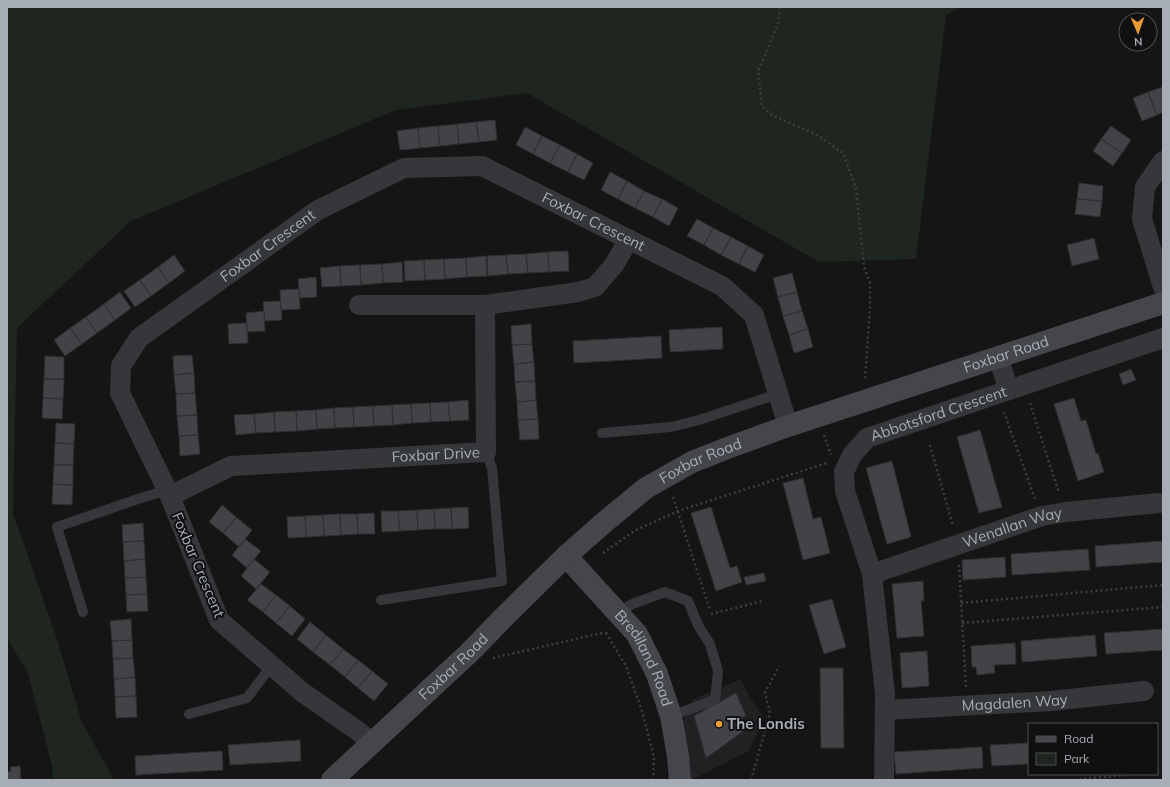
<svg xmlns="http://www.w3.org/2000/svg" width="1170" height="787" viewBox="0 0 1170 787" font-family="Mulish,sans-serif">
  <rect width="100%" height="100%" fill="#151516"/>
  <path fill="#212123" d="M741,679L746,691L764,718L750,750L692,780H689L682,725L693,699Z"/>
  <path fill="#1f261f" d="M7,7H961L946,15L916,259L819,262L527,93L396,110L131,221L17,328L13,513L57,639L81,720L114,780H53L52,766L28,673L7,638Z"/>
  <path fill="#414346" stroke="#2f2f32" d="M1163,87V112L1157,115L1148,92Z
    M1148,92L1157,115L1142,121L1133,98Z
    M495,120L497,140L479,142L476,122Z
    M476,122L479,142L459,144L457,124Z
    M457,124L459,144L440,146L438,126Z
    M438,126L440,146L420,148L418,128Z
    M1111,126L1131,140L1122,153L1101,139Z
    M525,127L542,136L533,154L516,145Z
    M418,128L420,148L400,150L397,131Z
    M542,136L560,145L550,163L533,154Z
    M1101,139L1122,153L1113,166L1093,151Z
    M560,145L577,154L568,172L550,163Z
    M577,154L593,163L584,180L568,172Z
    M610,172L627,181L618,199L601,190Z
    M627,181L644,191L635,208L618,199Z
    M1079,183L1103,186L1102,201L1077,199Z
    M644,191L662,199L653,217L635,208Z
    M662,199L678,208L669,226L653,217Z
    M1077,199L1102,201L1100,217L1075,214Z
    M697,219L713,228L704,245L687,236Z
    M713,228L731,237L721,255L704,245Z
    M731,237L748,246L739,264L721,255Z
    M1094,238L1099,259L1072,266L1067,245Z
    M748,246L764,255L755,272L739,264Z
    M568,251L569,271L549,272L548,252Z
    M548,252L549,272L528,273L526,254Z
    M526,254L528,273L508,274L506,255Z
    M174,255L185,271L169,283L158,267Z
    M506,255L508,274L488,276L487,256Z
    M486,256L487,276L467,277L466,258Z
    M466,258L467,277L445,279L444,259Z
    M444,259L445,279L425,280L424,260Z
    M424,260L425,280L405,281L404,261Z
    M402,262L403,282L383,283L382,264Z
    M382,264L383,283L361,285L360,265Z
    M360,265L361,285L341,286L340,266Z
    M340,266L341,286L322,287L320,268Z
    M158,267L169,283L151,296L140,280Z
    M792,273L797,292L778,297L773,278Z
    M316,277L317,297L300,298L298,279Z
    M140,280L151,296L135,307L124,291Z
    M299,289L300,309L281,310L280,290Z
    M120,292L131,308L115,320L104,304Z
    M797,292L802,311L783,316L778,297Z
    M280,301L282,320L265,321L263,302Z
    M104,304L115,320L97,333L86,317Z
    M264,311L265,331L247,332L246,313Z
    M802,311L808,329L789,335L783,316Z
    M86,317L97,333L82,344L70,328Z
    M247,323L248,343L229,344L228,324Z
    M531,324L532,344L512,345L511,326Z
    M722,327L723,349L670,352L669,330Z
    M70,328L82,344L65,356L54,340Z
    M808,329L813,347L794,353L789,335Z
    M661,336L662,358L574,363L573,341Z
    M532,344L534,362L514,364L512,345Z
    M192,355L194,373L174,375L173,356Z
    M45,356L64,357V379H44Z
    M534,362L535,381L515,382L514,364Z
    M1131,369L1136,380L1123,385L1119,374Z
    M194,373L195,393L176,394L174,375Z
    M44,379H64L63,399L43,398Z
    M535,381L536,400L517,402L515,382Z
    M195,393L197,415L177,416L176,394Z
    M43,398L63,399L62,419L42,418Z
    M1074,398L1081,421L1086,420L1096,454L1098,453L1104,472L1078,481L1054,404Z
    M468,400L469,420L450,421L448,402Z
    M536,400L538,419L518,420L517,402Z
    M448,402L450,421L431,422L430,403Z
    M430,403L431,422L412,423L411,404Z
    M411,404L412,423L393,425L392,405Z
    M392,405L393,425L374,426L373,406Z
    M373,406L374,426L354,427L353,407Z
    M353,407L354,427L335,428L334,408Z
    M334,408L335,428L317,429L316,410Z
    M316,410L317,429L297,431L296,411Z
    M296,411L297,431L275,432L274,412Z
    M274,412L275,432L256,433L254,414Z
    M254,414L256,433L236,435L234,415Z
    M197,415L198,435L179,436L177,416Z
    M538,419L539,439L520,440L518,420Z
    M56,423L75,424L74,444L55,443Z
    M980,430L1002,507L979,513L957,437Z
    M198,435L200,454L180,456L179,436Z
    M55,443L74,444L73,465H54Z
    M892,461L911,537L887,544L866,468Z
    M54,465H73V485L53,484Z
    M803,478L813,519L821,517L830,553L803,560L783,483Z
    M53,484L73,485L72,505L52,504Z
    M222,505L236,517L223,533L209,522Z
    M468,507L469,528L452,529L451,508Z
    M711,507L730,568L737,566L742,582L716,591L691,513Z
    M451,508L452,529H435L434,509Z
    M434,509L435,529L418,530L417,510Z
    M417,510L418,530L400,531L398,511Z
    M381,511H398L400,531L382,532Z
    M374,513L375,534H358L357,514Z
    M340,514H357L358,534L341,535Z
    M340,514L341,535L324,536L323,515Z
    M323,515L324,536L306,537L305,516Z
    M305,516L306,537L288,538L287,517Z
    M236,517L252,530L239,547L223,533Z
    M143,523L144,541L123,542L122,525Z
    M245,539L261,551L247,568L232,555Z
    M144,541L145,559L124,561L123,542Z
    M1163,541V562L1096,567L1095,546Z
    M1088,549L1090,570L1012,575L1011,554Z
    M1005,557L1006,577L963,580L962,560Z
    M145,559L146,577L125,578L124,561Z
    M254,559L270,572L256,589L241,576Z
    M764,573L766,581L746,585L744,577Z
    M146,577L147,594L126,595L125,578Z
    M923,581L924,601H921L924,636L897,638L892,584Z
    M261,584L276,595L263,612L247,600Z
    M147,594L148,611L127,612L126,595Z
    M276,595L290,606L276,623L263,612Z
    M832,599L846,647L824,654L809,605Z
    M290,606L305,619L292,636L276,623Z
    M131,619L132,640L112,641L110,621Z
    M310,622L326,635L313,652L297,639Z
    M1163,629V650L1106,654L1104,633Z
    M326,635L343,649L330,665L313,652Z
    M1095,635L1097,656L1022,662L1021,641Z
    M132,640L133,658L113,659L112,641Z
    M1015,643L1016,664L994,665L995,673L977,675L976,667H972L971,646Z
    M343,649L358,660L345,677L330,665Z
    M927,651L929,686L902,688L900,653Z
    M133,658L135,677L114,679L113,659Z
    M358,660L372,671L358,688L345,677Z
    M820,668H843L844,748H821Z
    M372,671L388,684L374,701L358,688Z
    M135,677L136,696L115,697L114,679Z
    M736,693L746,716L738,719L745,730L706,758L694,716Z
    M136,696L137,717L116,718L115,697Z
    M300,740L301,761L230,765L228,745Z
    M1029,743V764L992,766L990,745Z
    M982,747L983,768L896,774L894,752Z
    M222,751L223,770L136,775L135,756Z
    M20,766L21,780H7V772L11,771L10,767Z"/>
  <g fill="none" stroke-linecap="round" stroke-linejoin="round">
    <path stroke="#3c3e42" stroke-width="2.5" stroke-dasharray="2 3" stroke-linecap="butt" d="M780,7L778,24L758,71L762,106L772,115L819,136L843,153L856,188L864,267L870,283V307L865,379
      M1030,403L1059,493
      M1004,412L1035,499
      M824,435L831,455
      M930,445L953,526
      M673,497L710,610
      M603,553L636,530L678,511L827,463
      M959,565L966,688
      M961,603L1163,585
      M711,614L763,601
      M962,623L1163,607
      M606,633L626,666L642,711L654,757L653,780
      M493,658L602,633H607
      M1157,772L1163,771
      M751,780L770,713L765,693L779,666
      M1074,780L1134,774"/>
    <path stroke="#36373b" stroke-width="10" d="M602,433L671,427L699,420L778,394
      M381,600L502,581L492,468L486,452
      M83,612L57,527L138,499L167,490
      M620,614L630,605L665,592L688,601L699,627L710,644L718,671L715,700L671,716
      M189,714L247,698L272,665"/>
    <g stroke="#36373b" stroke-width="20">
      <path d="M1163,161L1145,187L1142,219L1163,287"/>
      <path d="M359,305H485"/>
      <path d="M998,357L1009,390"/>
      <path id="s1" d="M170,496L231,466L486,452L485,305L578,292L595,287L614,265L629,239"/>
      <path id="s2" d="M872,574L1042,516L1066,512L1159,503"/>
      <path id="s3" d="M885,710L1051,701L1144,691"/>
      <path id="s4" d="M372,743L358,731L302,692L219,620L170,496L120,393L121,366L139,338L318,210L404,168L482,166L722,286L754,315L788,426"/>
      <path id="s5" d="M884,780L885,694L872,574L845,491L844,472L852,455L867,438L1163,338"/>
    </g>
    <g stroke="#44464b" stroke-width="22">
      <path id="s6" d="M566,556L637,634L657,674L671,716L678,756L680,780"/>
      <path id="s7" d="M332,780L469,653L505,616L566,556L607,520L646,488L692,462L730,447L788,426L1163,303"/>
    </g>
  </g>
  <circle fill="#ea9c38" stroke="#101011" stroke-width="1.5" cx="719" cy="724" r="4"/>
  <g text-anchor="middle" stroke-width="4" stroke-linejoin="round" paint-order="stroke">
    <g font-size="15" fill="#a7adb6" stroke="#101011">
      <text dy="5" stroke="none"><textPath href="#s4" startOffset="1023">Foxbar Crescent</textPath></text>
      <text dy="5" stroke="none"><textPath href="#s4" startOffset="663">Foxbar Crescent</textPath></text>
      <text dy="5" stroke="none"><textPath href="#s7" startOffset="814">Foxbar Road</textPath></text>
      <text dy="5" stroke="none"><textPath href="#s5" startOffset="430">Abbotsford Crescent</textPath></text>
      <text dy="5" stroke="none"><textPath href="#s1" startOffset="273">Foxbar Drive</textPath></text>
      <text dy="5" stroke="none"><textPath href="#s7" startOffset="490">Foxbar Road</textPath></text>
      <text dy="5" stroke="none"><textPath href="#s2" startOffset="148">Wenallan Way</textPath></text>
      <text transform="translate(198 565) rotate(67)" y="5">Foxbar Crescent</text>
      <text dy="5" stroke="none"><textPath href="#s6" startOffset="130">Brediland Road</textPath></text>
      <text dy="5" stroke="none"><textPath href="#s7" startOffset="166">Foxbar Road</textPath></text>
      <text dy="5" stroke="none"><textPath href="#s3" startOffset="130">Magdalen Way</textPath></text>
    </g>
    <g font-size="15" font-weight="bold" fill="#a7adb6" stroke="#101011" text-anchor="start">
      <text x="727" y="729">The Londis</text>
    </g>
  </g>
  <rect width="1170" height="787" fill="none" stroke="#a7adb6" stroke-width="16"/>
  <rect x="1028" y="723" width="130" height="52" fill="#101011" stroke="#4c4f53"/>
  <rect x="1036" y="736" width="20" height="6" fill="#44464b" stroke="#4c4f53"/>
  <text x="1064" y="743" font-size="12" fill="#a7adb6">Road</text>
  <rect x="1036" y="753" width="20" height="12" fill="#1f261f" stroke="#4c4f53"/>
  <text x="1064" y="763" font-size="12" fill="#a7adb6">Park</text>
  <g transform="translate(1138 32) rotate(178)"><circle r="19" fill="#101011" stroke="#4c4f53"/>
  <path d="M0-3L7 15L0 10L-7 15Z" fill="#ea9c38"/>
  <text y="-6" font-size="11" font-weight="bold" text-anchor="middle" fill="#a7adb6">N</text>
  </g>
</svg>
